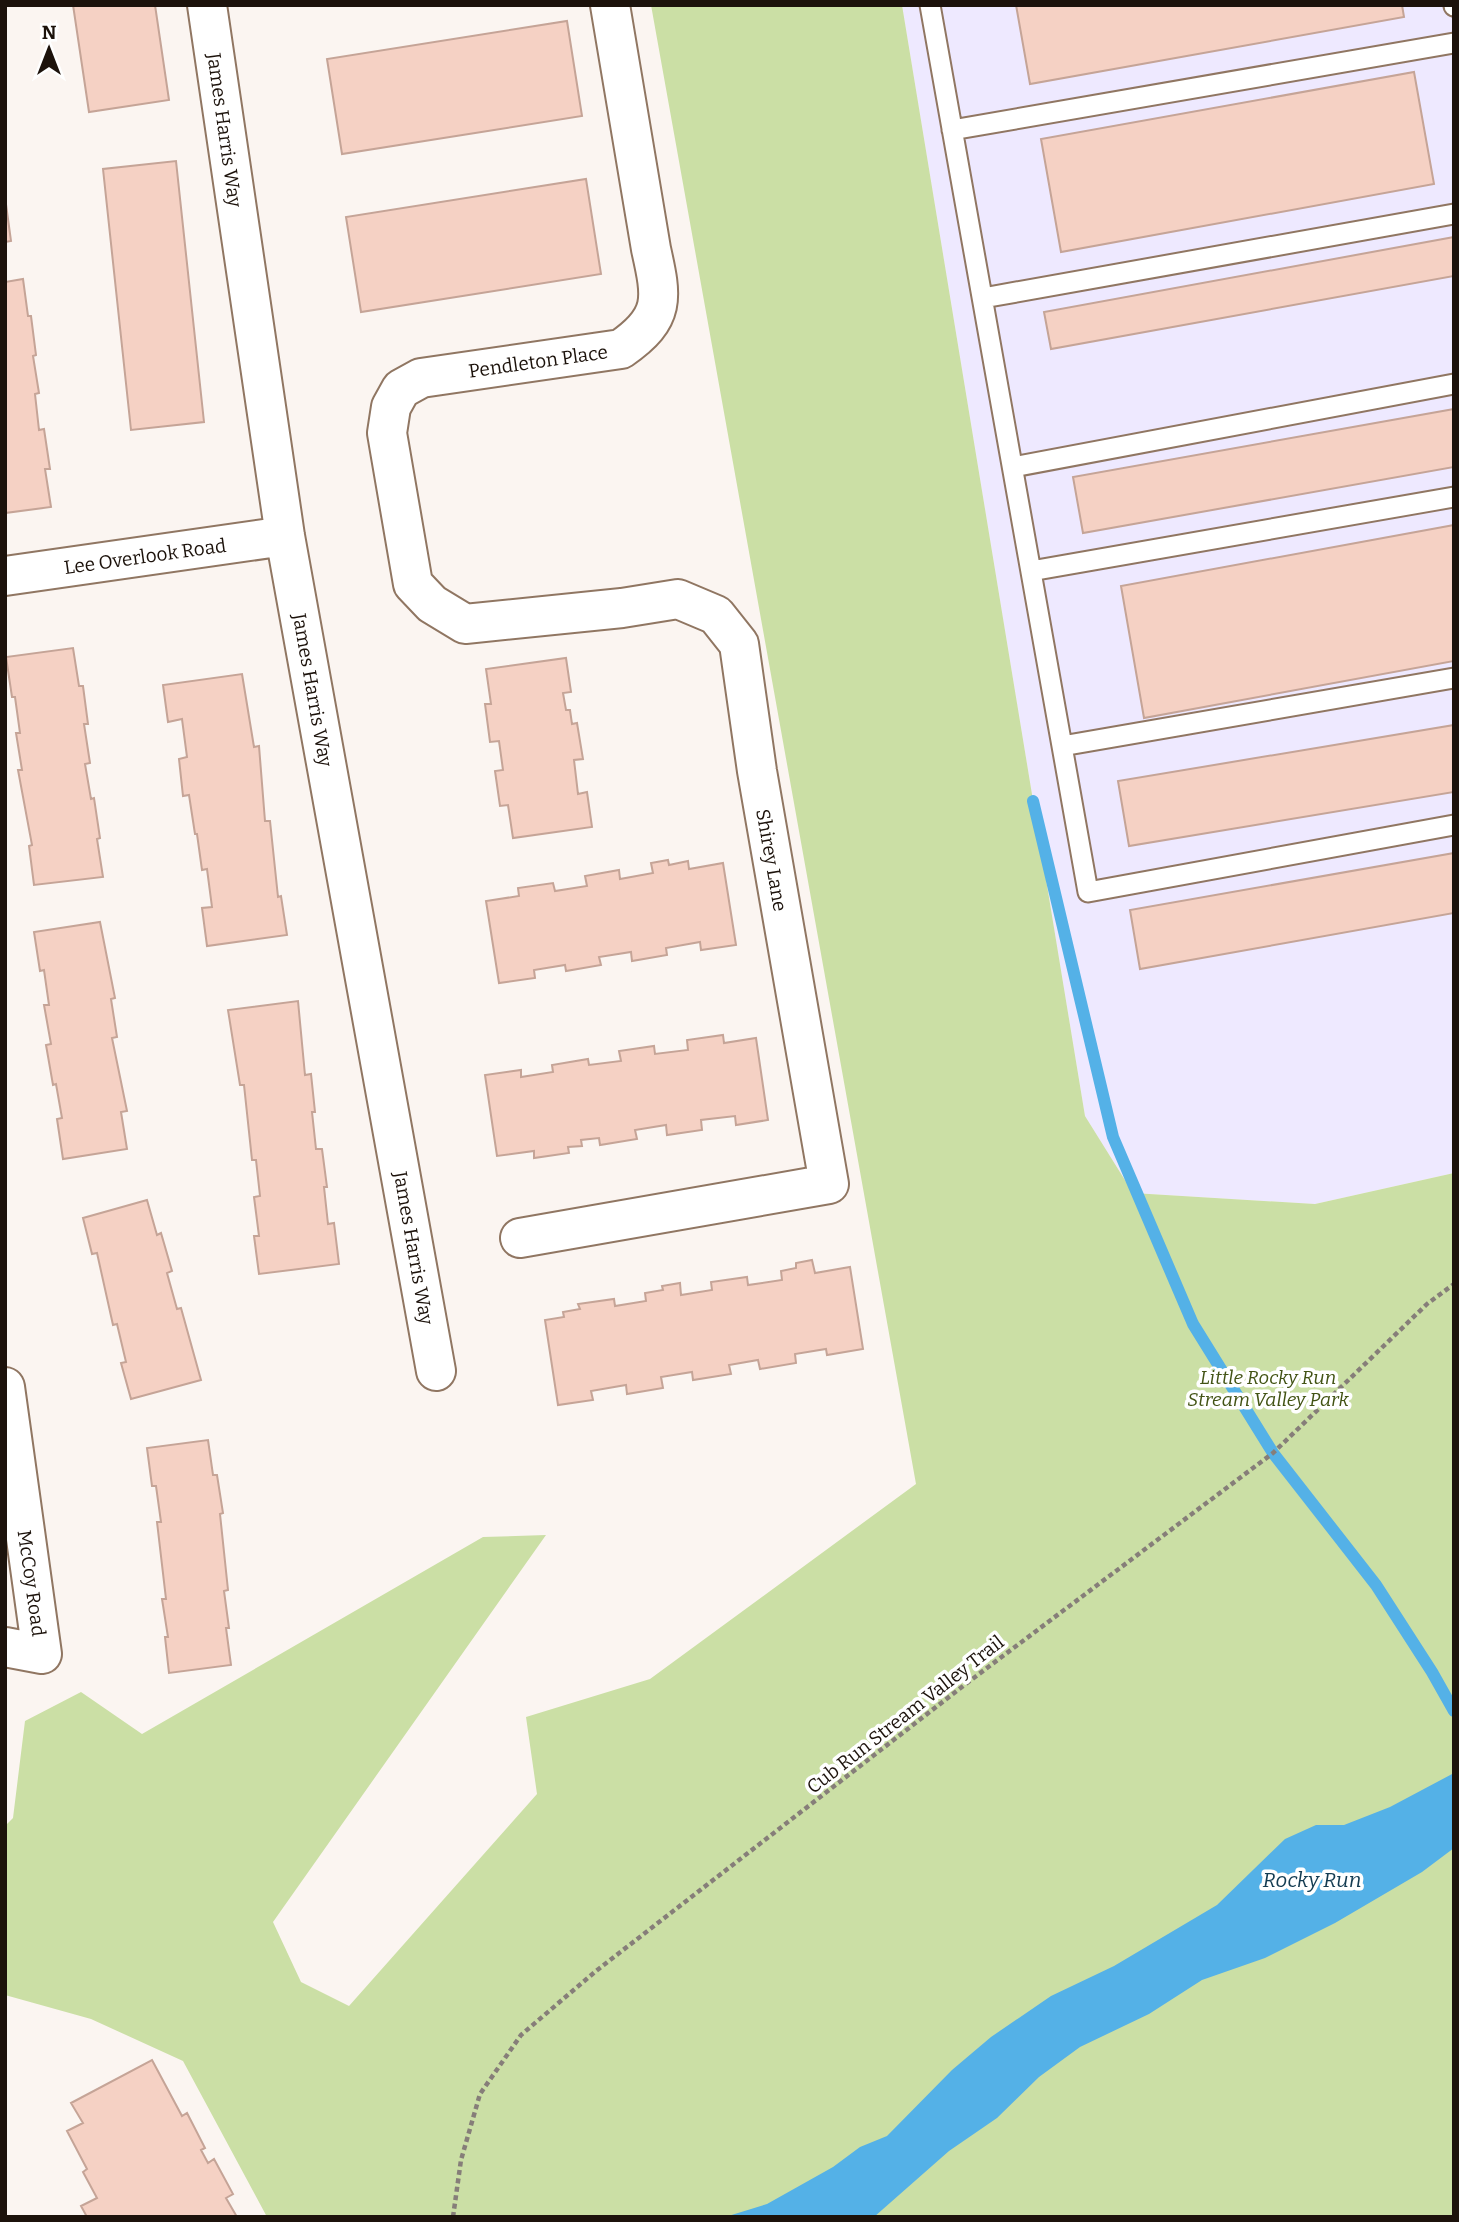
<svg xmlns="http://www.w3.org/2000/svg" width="1459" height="2222" viewBox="0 0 1459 2222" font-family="Bitter,serif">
  <rect width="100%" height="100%" fill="#fbf5f1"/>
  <path fill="#eee9ff" d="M902,5H1454V1173L1315,1204L1133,1193L1085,1116Z"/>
  <path fill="#cbdfa5" d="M651,5H902L1085,1116L1133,1193L1315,1204L1454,1173V2217H267L183,2061L91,2019L5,1995V1826L13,1818L25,1721L81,1692L142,1734L483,1537L546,1535L273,1922L301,1982L349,2006L537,1794L526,1717L650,1679L916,1484Z"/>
  <path fill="#54b1e7" d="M1454,1773V1848L1422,1872L1335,1923L1265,1958L1202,1980L1149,2014L1080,2047L1039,2077L997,2118L949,2151L874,2217H725L767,2204L833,2167L860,2147L887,2136L952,2070L991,2037L1051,1996L1114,1966L1217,1905L1285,1839L1316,1825H1344L1390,1807Z"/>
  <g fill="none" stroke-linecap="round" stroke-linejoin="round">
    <path stroke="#54b1e7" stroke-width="12" d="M1033,801L1113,1137L1193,1324L1273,1453L1376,1585L1432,1672L1454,1711"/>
  </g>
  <path fill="#f5d1c4" stroke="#c5a497" stroke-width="2" d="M73,5H155L169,100L89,112Z
    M1016,5H1402L1404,17L1030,84Z
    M567,21L582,116L342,154L327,59Z
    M1414,72L1434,184L1061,252L1041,139Z
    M176,161L204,422L131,430L103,169Z
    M586,179L601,274L361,312L346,217Z
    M5,197L11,241L5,242Z
    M1454,237V276L1051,349L1044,312Z
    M23,279L28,316H31L36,355L33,356L39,393L35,394L39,430L44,429L50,469H45L51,507L5,513V282Z
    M1454,409V467L1083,533L1073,477Z
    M1454,525V661L1144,718L1121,586Z
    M73,648L79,686H83L88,724H84L90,763L85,764L91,799L94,798L100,838L97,839L103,877L34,885L29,846L32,845L18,770H22L16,733H20L15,697H12L6,657Z
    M566,658L571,692L563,693L566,710H570L572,724L577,723L583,759L574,760L578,794L587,792L592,827L513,838L508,805L500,806L495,771L503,770L499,741L490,742L485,704H491L486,669Z
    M242,674L254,747L259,746L265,821H270L278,897L281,896L287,935L207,946L202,908L212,907L207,869L202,870L197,834H195L189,795L183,796L179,759L187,757L182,719L168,722L163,685Z
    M1454,725V792L1129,846L1118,781Z
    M1454,853V913L1140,969L1130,910Z
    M668,860L669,865L688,861L689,869L723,863L736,945L701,950L700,942L666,948L667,955L632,961L631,952L599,957L601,965L566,971L565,965L534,970L535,978L499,983L486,901L519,896L518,888L553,883L555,891L587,886L585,876L619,870L620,879L653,873L651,863Z
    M100,922L115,998L111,999L117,1037L112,1038L127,1111L121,1112L127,1149L63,1159L57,1119L62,1118L56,1084L53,1085L46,1045L51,1044L44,1005H49L44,970L40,971L34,932Z
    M298,1001L305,1075L311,1074L315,1112H312L316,1149H322L327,1187H324L328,1224L334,1223L339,1264L259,1274L254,1236H259L254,1197L260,1196L256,1160H252L244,1085H240L228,1010Z
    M723,1035L724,1043L756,1038L768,1120L736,1125L735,1116L701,1120L702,1130L667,1135L666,1125L635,1130L637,1139L600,1145L599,1138L581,1140L582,1146L568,1147L569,1153L534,1158V1151L497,1156L485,1075L521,1070V1077L553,1072L552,1065L588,1059L589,1065L621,1061L619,1051L654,1046L655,1054L688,1050L687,1040Z
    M147,1200L157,1235L161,1233L172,1271L167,1273L177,1309L181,1308L201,1380L131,1399L121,1363L126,1362L117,1324L113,1325L97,1253L92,1254L83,1218Z
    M812,1260L815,1273L850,1267L863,1349L827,1355L826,1349L795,1354L796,1363L760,1369L758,1360L729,1365L731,1374L693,1380L692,1372L661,1377L663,1388L627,1394L626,1385L591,1391L593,1400L558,1405L545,1320L564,1317L563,1312L580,1309L578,1304L614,1299L615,1306L646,1301L645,1293L663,1290L662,1286L680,1283L681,1295L712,1290L711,1282L747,1277L748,1285L782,1280L781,1271L796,1268V1263Z
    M208,1440L213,1475H217L223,1513L220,1514L228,1590L224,1591L229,1628H226L231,1665L169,1673L165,1637H168L162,1599H166L157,1522H161L156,1486H152L147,1448Z
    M152,2060L182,2116L187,2113L205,2148L201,2150L208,2163L214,2159L233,2194L226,2198L237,2217H87L81,2206L97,2198L83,2172L87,2169L67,2131L83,2123L71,2103Z"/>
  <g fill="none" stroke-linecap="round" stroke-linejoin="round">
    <g stroke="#907662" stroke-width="23">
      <path id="service" d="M930,5L1088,892L1454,825
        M1454,5V6
        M952,130L1454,43
        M983,298L1454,214
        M1013,467L1454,384
        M1031,571L1454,497
        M1062,746L1454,678"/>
    </g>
    <g stroke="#907662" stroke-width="42">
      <path id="minor" d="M207,5L285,536L436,1371
        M5,576L285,536
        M520,1238L829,1184L757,771L739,644L716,615L678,599L622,608L465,624L432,604L413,584L387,433L391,407L401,389L421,378L621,349C666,318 662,298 651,249L610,5
        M5,1387L42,1654L5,1647"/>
    </g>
    <path stroke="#867e79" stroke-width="4.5" stroke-dasharray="5 3.5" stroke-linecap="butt" d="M453,2217L461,2160L480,2094L521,2035L596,1971L967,1683L1273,1453L1427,1304L1454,1284"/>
    <use href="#service" stroke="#fff" stroke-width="19"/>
    <use href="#minor" stroke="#fff" stroke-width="38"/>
  </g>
  <g text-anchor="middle" stroke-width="7" stroke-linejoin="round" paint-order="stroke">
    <g font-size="19" fill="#1c120b" stroke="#fff">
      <text transform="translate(225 130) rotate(82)" y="7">James Harris Way</text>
      <text transform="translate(538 361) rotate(-8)" y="7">Pendleton Place</text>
      <text transform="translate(145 556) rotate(-8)" y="7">Lee Overlook Road</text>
      <text transform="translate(313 690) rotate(80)" y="7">James Harris Way</text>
      <text transform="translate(772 860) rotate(80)" y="7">Shirey Lane</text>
      <text transform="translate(414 1248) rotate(80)" y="7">James Harris Way</text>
      <text transform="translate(32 1583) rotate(82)" y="7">McCoy Road</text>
      <text transform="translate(905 1714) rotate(-38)" y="7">Cub Run Stream Valley Trail</text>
    </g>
    <g font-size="19" font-style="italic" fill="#425314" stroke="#fff">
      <text x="1268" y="1384">Little Rocky Run<tspan x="1268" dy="22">Stream Valley Park</tspan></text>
    </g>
    <g font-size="21" font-style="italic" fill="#143c52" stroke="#fff">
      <text x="1312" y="1887">Rocky Run</text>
    </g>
  </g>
  <rect width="1459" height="2222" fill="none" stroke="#1c120b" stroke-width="14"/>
  <g transform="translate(49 49)" stroke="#ffffff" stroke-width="5" paint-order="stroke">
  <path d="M0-5L12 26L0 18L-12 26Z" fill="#1c120b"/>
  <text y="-10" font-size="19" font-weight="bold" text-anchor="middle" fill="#1c120b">N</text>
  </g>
</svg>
